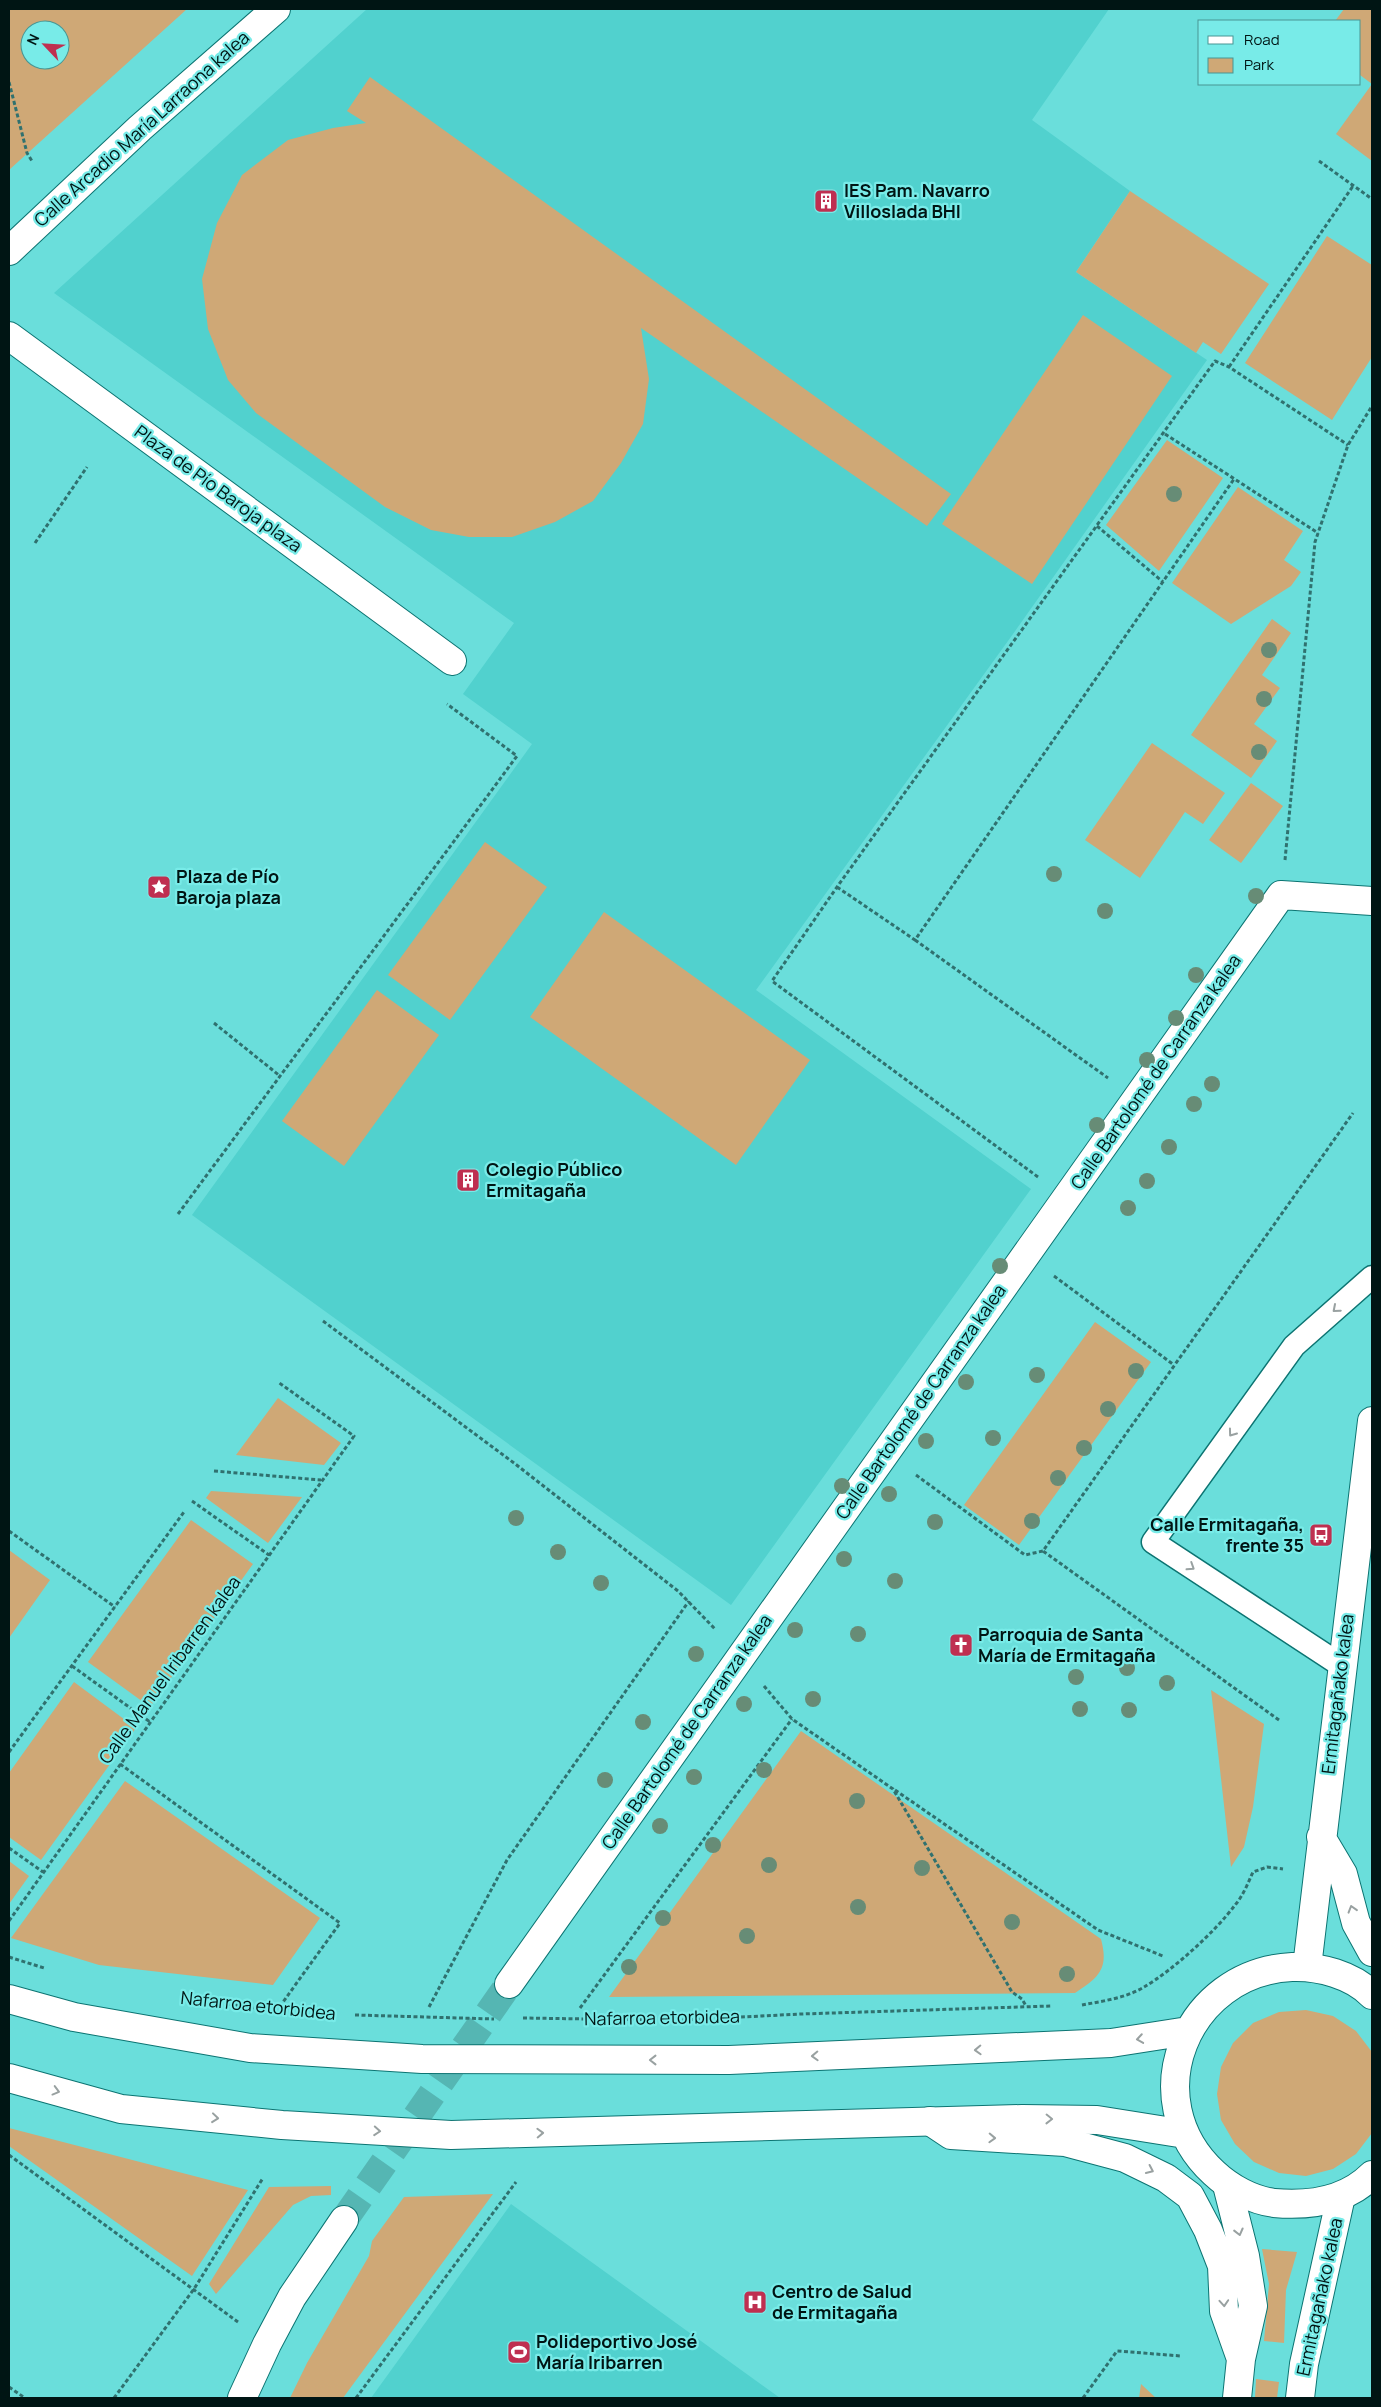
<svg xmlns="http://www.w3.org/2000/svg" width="1381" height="2407" viewBox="0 0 1381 2407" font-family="Manrope,sans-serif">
  <rect width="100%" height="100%" fill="#6adedb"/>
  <path fill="#51d1ce" d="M367,9H1109L1032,120L1130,191L1076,272L1207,360L1013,634L756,990L1031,1189L731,1605L192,1215L532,744L463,694L514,623L54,293Z
    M511,2204L780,2398H371Z"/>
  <path fill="#cfa876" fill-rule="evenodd" d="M9,9H187L9,170ZM30,30H60V60H30Z
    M1344,9H1372V161L1336,134L1372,84L1360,75V21H1335Z
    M370,77L951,494L927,526L641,328L649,379L643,424L621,463L593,501L555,522L512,537H469L431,530L385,507L256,413L228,380L208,329L202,279L217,223L242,175L288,140L333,128L366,123L347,111Z
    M1130,191L1269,284L1221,354L1203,342L1196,353L1076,272Z
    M1327,236L1372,265V357L1332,420L1245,363Z
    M1083,315L1172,376L1032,584L942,524Z
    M1167,440L1223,478L1159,571L1106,525Z
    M1238,487L1303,531L1284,560L1301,572L1291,586L1231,624L1172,583Z
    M1272,619L1291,633L1262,675L1280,688L1254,724L1277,741L1251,778L1191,735Z
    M1152,743L1225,793L1203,824L1185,812L1140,878L1085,840Z
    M1251,783L1283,806L1241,863L1209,840Z
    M485,842L547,887L450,1020L388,975Z
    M604,912L810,1060L736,1165L530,1017Z
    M377,990L439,1035L344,1166L282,1121Z
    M1095,1322L1151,1362L1019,1545L964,1505Z
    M278,1398L341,1443L324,1465L236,1455Z
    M211,1491L302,1497L268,1543L206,1498Z
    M191,1520L253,1564L150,1707L88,1662Z
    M9,1550L50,1580L9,1638Z
    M74,1682L136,1728L41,1860L9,1837V1773Z
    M1211,1690L1264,1724L1253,1807L1244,1847L1231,1867Z
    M801,1731L1101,1939C1109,1969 1099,1977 1075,1993L609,1997Z
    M125,1781L320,1918L273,1985L99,1965L11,1938Z
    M9,1861L29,1876L9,1904Z
    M1306,2010L1333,2016L1356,2031L1372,2052V2133L1356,2154L1333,2169L1306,2176L1279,2173L1254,2162L1235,2144L1221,2120L1217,2094L1221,2067L1233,2043L1253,2023L1279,2012Z
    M9,2128L248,2190L192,2276L9,2146Z
    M331,2186V2195L311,2196L293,2205L216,2294L209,2284L269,2187Z
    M493,2194L343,2398H290L307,2363L369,2256L372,2241L404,2197Z
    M1262,2249L1297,2252L1286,2290L1284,2343L1264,2341L1269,2284Z
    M1256,2379L1279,2382L1277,2398H1255Z
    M1141,2384L1156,2398H1139Z"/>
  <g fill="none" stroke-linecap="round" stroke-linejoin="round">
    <path stroke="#55b6b3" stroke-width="28" stroke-dasharray="28 14" stroke-linecap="butt" d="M344,2220L509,1984"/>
    <g stroke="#0c7472" stroke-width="25">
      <path id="service" d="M1342,1666L1153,1542L1294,1346L1372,1277"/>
    </g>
    <g stroke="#0c7472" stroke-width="30">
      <path id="pedestrian" d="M509,1984L1281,895L1372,901
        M242,2398L267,2344L292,2297L344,2220"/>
    </g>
    <g stroke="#0c7472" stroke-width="30">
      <path id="minor" d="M9,336L452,661"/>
    </g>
    <g stroke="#0c7472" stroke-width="30">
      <path id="tertiary" d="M9,251L140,128L276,9
        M1321,1837L1343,1874L1356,1923L1372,1952
        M1307,1967L1372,1421
        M930,2121L951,2135L1065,2142L1125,2158L1166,2178L1190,2196L1208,2230L1222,2266L1224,2311L1241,2359
        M1227,2185L1245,2256L1253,2306L1241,2359L1237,2398
        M1300,2398L1304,2364L1341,2196"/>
    </g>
    <g stroke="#0c7472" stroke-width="30">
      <path id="secondary" d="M1372,1995C1353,1975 1319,1966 1292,1967C1186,1972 1134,2099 1214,2173C1230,2188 1252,2200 1274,2203C1308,2206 1346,2201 1372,2175
        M9,1999L74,2017L250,2048L422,2059L729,2060L1111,2043L1188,2031
        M9,2078L121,2109L282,2125L451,2135L1022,2119L1097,2120L1185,2134"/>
    </g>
    <path stroke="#30716f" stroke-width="3" stroke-dasharray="4 2.5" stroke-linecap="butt" d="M9,82L27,153L32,161
      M1319,161L1372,199
      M1229,367L1353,186
      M1165,434L1318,533
      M1097,526L1163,582
      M35,543L87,467
      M1285,860L1315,542L1348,445L1372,406
      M837,887L915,940L1234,479
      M915,940L1108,1078
      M214,1023L280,1076
      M1038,1177L772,981L837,887L1215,361L1229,367L1348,445
      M178,1214L517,756L447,704
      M1054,1276L1174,1365
      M323,1321L514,1463L678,1591L716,1630
      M214,1471L321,1480
      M916,1475L1025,1555L1043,1551
      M192,1501L269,1555
      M9,1531L115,1607
      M72,1666L150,1722
      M764,1686L792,1719L893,1789L1012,1992L1022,1999L1026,2006
      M1279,1720L1043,1551L1353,1113
      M9,1752L184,1512
      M120,1764L340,1923L283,2002
      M895,1790L1098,1930L1163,1956
      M9,1848L43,1872
      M9,1921L354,1436L278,1382
      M9,1957L44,1968
      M228,2004L269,2010
      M1082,2005C1103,2001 1126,1998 1144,1987C1172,1971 1216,1931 1235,1905C1243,1896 1248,1883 1253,1872L1267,1867L1283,1869
      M429,2007L507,1860L689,1601
      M580,2008L792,1719
      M355,2015L494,2019
      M523,2018L654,2020
      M663,2021L801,2014L1051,2006
      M9,2155L238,2322
      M9,2387L25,2398
      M114,2398L194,2289L263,2178
      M356,2398L516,2182
      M1083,2398L1117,2351L1181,2356"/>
    <use href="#service" stroke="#fff" stroke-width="22"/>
    <use href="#pedestrian" stroke="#fff" stroke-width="28"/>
    <use href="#minor" stroke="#fff" stroke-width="28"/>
    <use href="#tertiary" stroke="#fff" stroke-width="28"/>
    <use href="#secondary" stroke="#fff" stroke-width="28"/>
  </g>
  <g fill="#678c76">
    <circle cx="1174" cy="494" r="8"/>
    <circle cx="1269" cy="650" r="8"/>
    <circle cx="1264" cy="699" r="8"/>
    <circle cx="1259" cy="752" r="8"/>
    <circle cx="1054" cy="874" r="8"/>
    <circle cx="1256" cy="896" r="8"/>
    <circle cx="1105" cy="911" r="8"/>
    <circle cx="1196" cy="975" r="8"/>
    <circle cx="1176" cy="1018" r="8"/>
    <circle cx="1147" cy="1060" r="8"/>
    <circle cx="1212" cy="1084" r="8"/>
    <circle cx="1194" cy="1104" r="8"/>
    <circle cx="1097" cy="1125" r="8"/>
    <circle cx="1169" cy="1147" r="8"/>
    <circle cx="1147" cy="1181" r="8"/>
    <circle cx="1128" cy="1208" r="8"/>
    <circle cx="1000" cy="1266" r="8"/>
    <circle cx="1136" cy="1371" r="8"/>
    <circle cx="1037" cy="1375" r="8"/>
    <circle cx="966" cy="1382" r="8"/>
    <circle cx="1108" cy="1409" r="8"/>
    <circle cx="993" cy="1438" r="8"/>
    <circle cx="926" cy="1441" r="8"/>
    <circle cx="1084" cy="1448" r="8"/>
    <circle cx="1058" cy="1478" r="8"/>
    <circle cx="842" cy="1486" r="8"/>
    <circle cx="889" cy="1494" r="8"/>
    <circle cx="516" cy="1518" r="8"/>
    <circle cx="1032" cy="1521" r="8"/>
    <circle cx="935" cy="1522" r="8"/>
    <circle cx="558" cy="1552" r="8"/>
    <circle cx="844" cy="1559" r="8"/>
    <circle cx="895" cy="1581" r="8"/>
    <circle cx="601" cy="1583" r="8"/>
    <circle cx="795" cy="1630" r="8"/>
    <circle cx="858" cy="1634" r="8"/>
    <circle cx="696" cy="1654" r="8"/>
    <circle cx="1127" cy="1668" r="8"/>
    <circle cx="1076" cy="1677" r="8"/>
    <circle cx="1167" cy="1683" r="8"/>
    <circle cx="813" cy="1699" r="8"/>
    <circle cx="744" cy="1704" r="8"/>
    <circle cx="1080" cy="1709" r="8"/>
    <circle cx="1129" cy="1710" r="8"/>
    <circle cx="643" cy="1722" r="8"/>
    <circle cx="764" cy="1770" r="8"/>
    <circle cx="694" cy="1777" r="8"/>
    <circle cx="605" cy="1780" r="8"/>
    <circle cx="857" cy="1801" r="8"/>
    <circle cx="660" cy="1826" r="8"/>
    <circle cx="713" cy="1845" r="8"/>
    <circle cx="769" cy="1865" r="8"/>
    <circle cx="922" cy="1868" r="8"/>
    <circle cx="858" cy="1907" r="8"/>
    <circle cx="663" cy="1918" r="8"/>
    <circle cx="1012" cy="1922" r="8"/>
    <circle cx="747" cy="1936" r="8"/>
    <circle cx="629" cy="1967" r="8"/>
    <circle cx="1067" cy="1974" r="8"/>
  </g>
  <defs><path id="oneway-chevron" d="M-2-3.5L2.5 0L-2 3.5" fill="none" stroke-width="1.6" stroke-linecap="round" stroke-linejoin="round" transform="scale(1.25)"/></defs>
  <g stroke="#99a1a1">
    <use href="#oneway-chevron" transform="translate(1336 1309) rotate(139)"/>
    <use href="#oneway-chevron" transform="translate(1232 1433) rotate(126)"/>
    <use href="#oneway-chevron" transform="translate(1191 1567) rotate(33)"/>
    <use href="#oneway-chevron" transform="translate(1352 1909) rotate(-107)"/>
    <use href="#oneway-chevron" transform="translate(1140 2039) rotate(171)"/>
    <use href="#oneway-chevron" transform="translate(978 2050) rotate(178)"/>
    <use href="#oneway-chevron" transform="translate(815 2056) rotate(178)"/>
    <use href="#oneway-chevron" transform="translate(653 2060) rotate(-180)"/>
    <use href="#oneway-chevron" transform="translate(56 2091) rotate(15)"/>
    <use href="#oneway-chevron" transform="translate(215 2118) rotate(6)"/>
    <use href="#oneway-chevron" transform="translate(1049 2119) rotate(1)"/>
    <use href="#oneway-chevron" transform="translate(377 2131) rotate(4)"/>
    <use href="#oneway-chevron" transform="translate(540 2133) rotate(-2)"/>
    <use href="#oneway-chevron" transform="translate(992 2138) rotate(2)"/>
    <use href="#oneway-chevron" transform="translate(1150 2170) rotate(25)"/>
    <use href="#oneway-chevron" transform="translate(1239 2232) rotate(76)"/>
    <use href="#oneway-chevron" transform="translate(1224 2303) rotate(86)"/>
  </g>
  <defs>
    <g id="building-square" transform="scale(1.25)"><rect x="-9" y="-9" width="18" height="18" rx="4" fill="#bf2f50" stroke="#78ebe8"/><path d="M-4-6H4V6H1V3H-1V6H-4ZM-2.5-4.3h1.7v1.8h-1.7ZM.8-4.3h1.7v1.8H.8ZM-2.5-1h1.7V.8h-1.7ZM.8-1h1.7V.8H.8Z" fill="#fff"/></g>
    <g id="sight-square" transform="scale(1.25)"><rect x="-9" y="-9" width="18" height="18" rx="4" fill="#bf2f50" stroke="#78ebe8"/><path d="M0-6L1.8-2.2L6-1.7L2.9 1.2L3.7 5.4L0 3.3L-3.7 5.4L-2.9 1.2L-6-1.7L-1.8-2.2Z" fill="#fff"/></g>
    <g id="bus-square" transform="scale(1.25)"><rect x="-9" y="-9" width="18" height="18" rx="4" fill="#bf2f50" stroke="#78ebe8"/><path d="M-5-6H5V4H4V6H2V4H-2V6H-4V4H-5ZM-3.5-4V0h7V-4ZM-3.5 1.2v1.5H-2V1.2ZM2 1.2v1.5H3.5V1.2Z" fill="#fff"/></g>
    <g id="church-square" transform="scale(1.25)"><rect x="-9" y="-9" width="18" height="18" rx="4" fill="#bf2f50" stroke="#78ebe8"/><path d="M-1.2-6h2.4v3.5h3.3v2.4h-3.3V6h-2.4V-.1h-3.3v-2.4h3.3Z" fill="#fff"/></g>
    <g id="hospital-square" transform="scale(1.25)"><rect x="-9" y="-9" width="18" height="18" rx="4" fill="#bf2f50" stroke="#78ebe8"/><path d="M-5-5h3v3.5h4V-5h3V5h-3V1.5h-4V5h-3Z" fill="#fff"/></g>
    <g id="stadium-square" transform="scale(1.25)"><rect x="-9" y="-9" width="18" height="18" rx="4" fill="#bf2f50" stroke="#78ebe8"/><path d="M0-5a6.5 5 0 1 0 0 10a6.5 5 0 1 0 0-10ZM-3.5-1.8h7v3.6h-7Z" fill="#fff"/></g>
  </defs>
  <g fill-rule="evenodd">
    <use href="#building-square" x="826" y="201"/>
    <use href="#sight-square" x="159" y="887"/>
    <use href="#building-square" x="468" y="1180"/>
    <use href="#bus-square" x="1321" y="1535"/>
    <use href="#church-square" x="961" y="1645"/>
    <use href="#hospital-square" x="755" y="2302"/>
    <use href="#stadium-square" x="519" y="2352"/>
  </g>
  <g text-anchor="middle" stroke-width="4.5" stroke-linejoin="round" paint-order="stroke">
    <g font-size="18" fill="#001514" stroke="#78ebe8">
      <text transform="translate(142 129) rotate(-42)" y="6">Calle Arcadio María Larraona kalea</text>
      <text transform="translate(218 489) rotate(36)" y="6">Plaza de Pío Baroja plaza</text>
      <text transform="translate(1156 1072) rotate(-55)" y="6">Calle Bartolomé de Carranza kalea</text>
      <text transform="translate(921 1402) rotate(-55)" y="6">Calle Bartolomé de Carranza kalea</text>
      <text transform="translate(170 1670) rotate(-54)" y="6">Calle Manuel Iribarren kalea</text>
      <text transform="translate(1338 1694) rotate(-83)" y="6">Ermitagañako kalea</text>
      <text transform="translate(687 1732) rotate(-55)" y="6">Calle Bartolomé de Carranza kalea</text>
      <text transform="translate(258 2006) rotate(6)" y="6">Nafarroa etorbidea</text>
      <text transform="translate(662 2018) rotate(-1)" y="6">Nafarroa etorbidea</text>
      <text transform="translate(1320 2297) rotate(-78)" y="6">Ermitagañako kalea</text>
    </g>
    <g font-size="18" font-weight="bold" fill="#001514" stroke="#78ebe8" text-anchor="start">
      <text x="844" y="197">IES Pam. Navarro<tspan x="844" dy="21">Villoslada BHI</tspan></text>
      <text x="176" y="883">Plaza de Pío<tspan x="176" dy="21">Baroja plaza</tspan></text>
      <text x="486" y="1176">Colegio Público<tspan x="486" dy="21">Ermitagaña</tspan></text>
      <text x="1304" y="1531" text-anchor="end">Calle Ermitagaña,<tspan x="1304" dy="21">frente 35</tspan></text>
      <text x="978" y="1641">Parroquia de Santa<tspan x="978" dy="21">María de Ermitagaña</tspan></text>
      <text x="772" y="2298">Centro de Salud<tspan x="772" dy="21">de Ermitagaña</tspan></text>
      <text x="536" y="2348">Polideportivo José<tspan x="536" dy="21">María Iribarren</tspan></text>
    </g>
  </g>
  <rect width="1381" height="2407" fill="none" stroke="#001514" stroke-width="20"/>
  <rect x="1198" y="20" width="162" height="65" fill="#78ebe8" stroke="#489593"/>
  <rect x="1208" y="36" width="25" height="8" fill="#ffffff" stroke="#489593"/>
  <text x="1244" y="45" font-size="15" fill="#001514">Road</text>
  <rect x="1208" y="58" width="25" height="15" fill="#cfa876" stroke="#489593"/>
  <text x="1244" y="70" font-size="15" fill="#001514">Park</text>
  <g transform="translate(45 45) rotate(295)"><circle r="24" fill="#78ebe8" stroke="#489593"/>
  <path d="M0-4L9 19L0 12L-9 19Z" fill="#bf2f50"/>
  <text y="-8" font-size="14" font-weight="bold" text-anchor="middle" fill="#001514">N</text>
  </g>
</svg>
